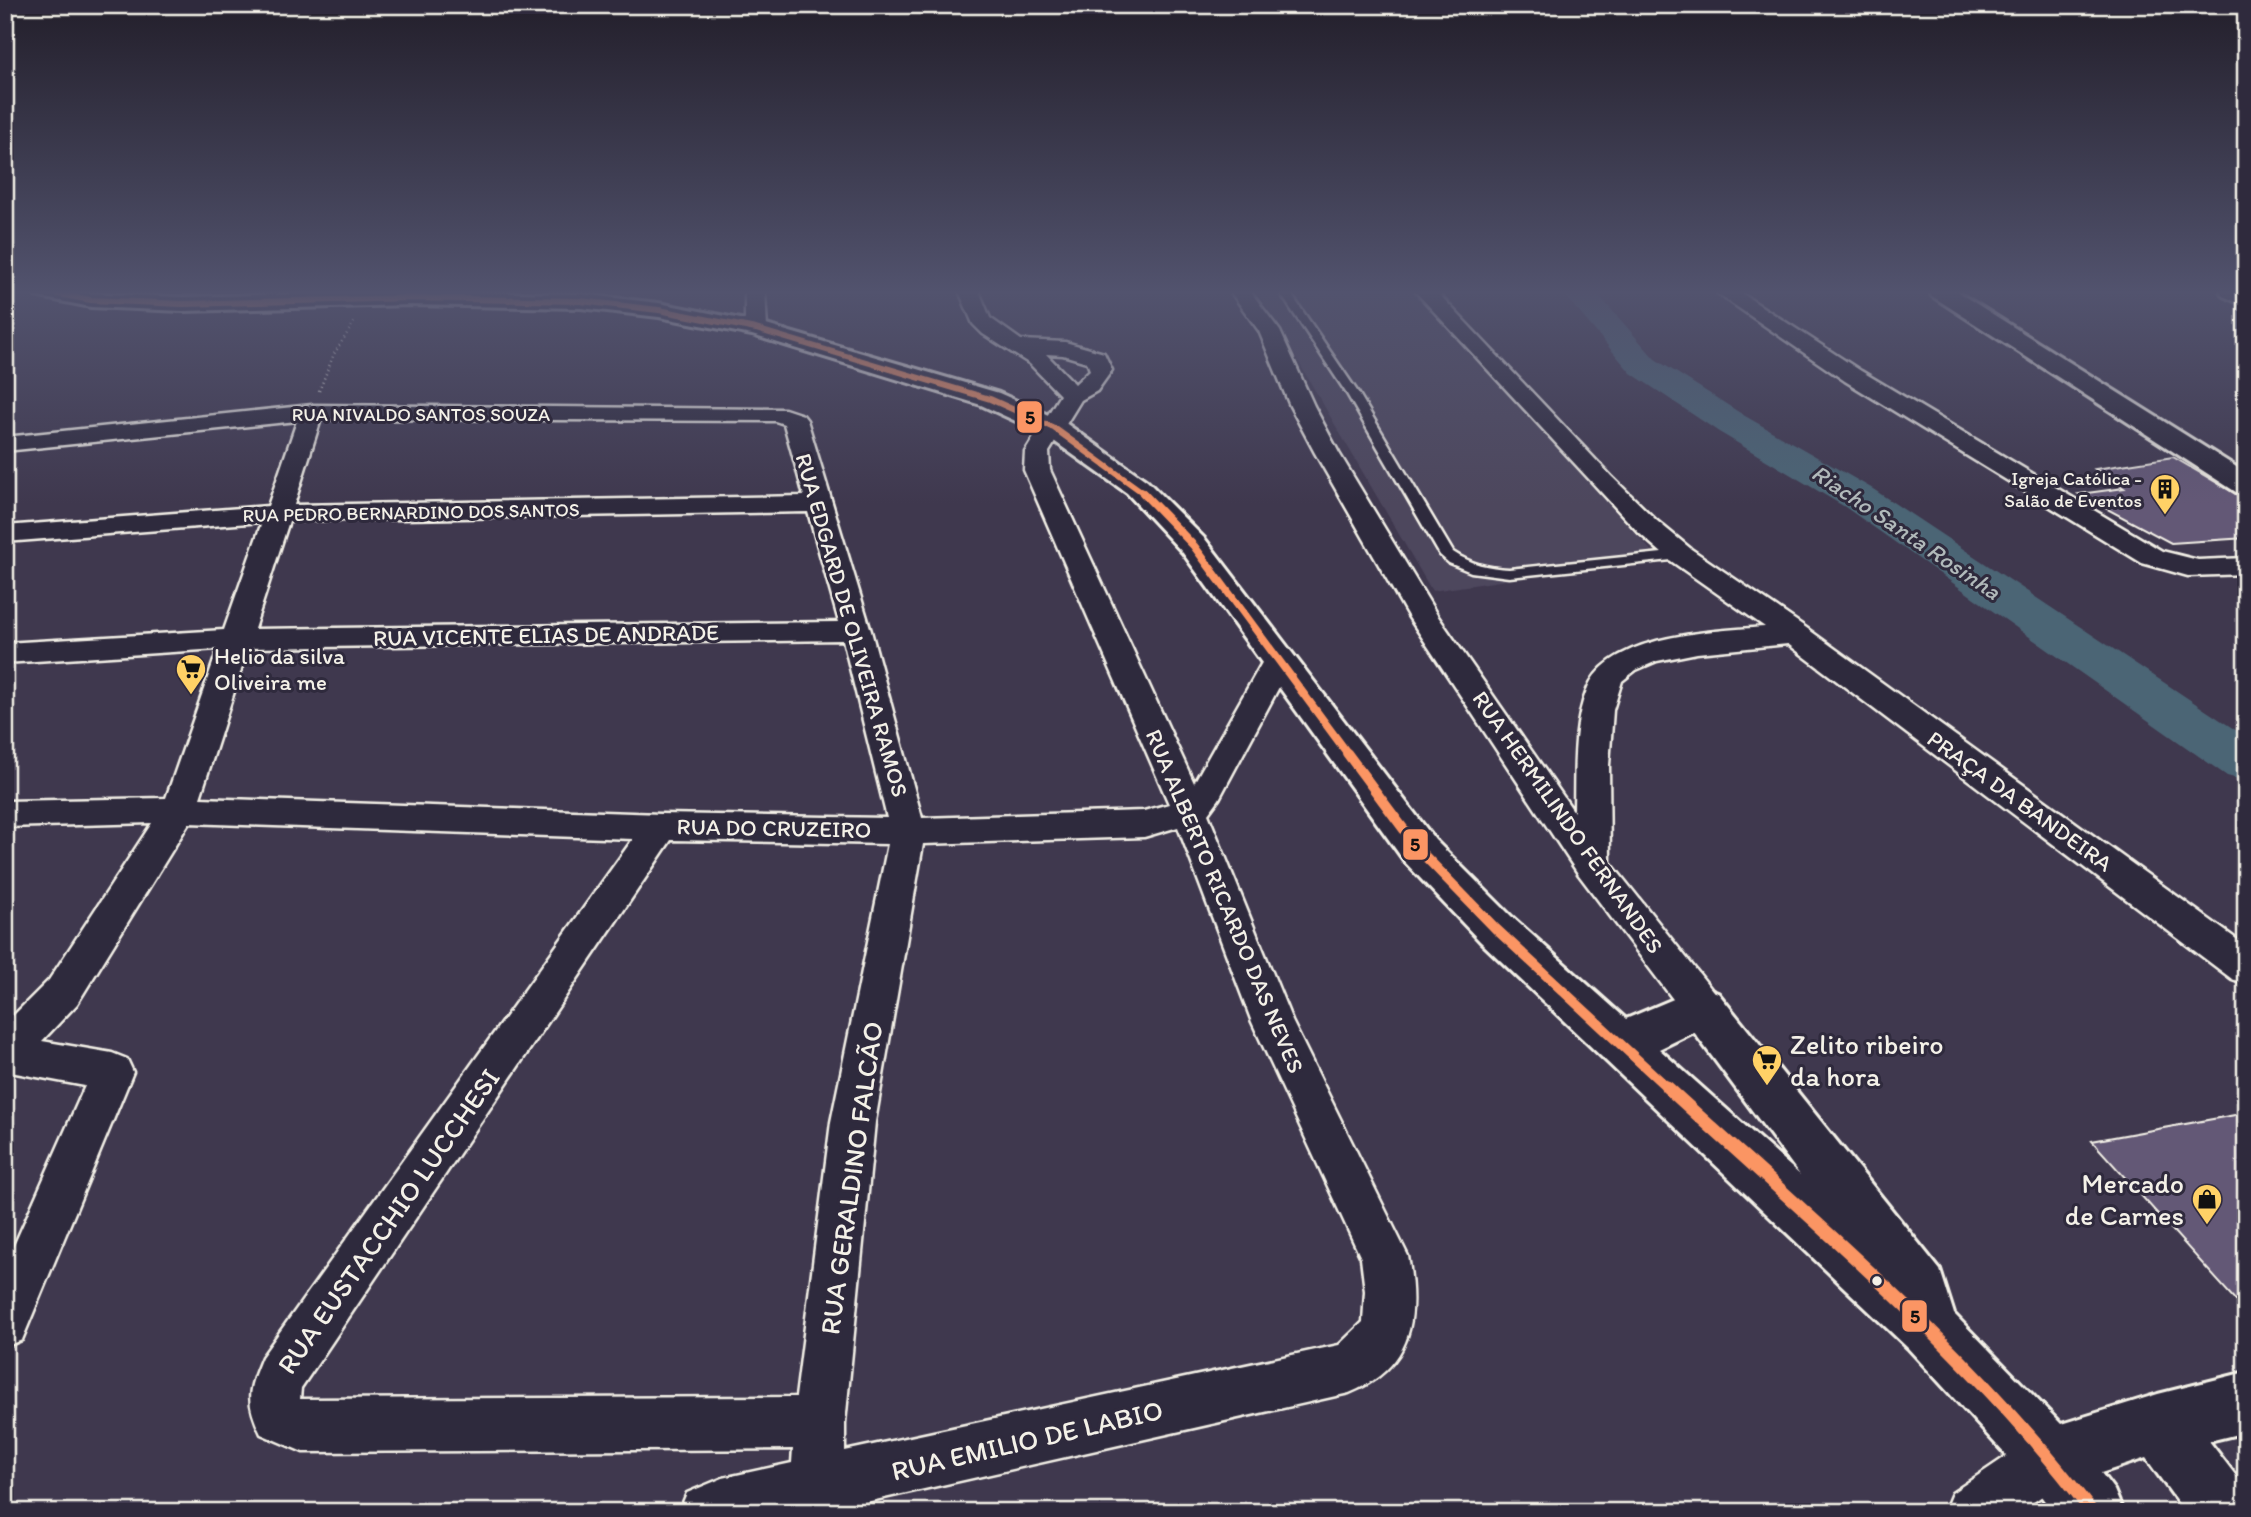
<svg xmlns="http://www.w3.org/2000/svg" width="2251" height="1517" viewBox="0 0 2251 1517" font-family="Itim,sans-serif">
  <rect width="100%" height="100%" fill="#3f384e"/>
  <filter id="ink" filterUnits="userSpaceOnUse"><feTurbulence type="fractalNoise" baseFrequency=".0143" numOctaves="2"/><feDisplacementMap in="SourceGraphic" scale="14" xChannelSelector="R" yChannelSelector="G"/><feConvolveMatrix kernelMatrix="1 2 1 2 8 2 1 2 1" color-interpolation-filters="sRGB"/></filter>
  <g filter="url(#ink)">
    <path fill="#4d465d" d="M1257,291H1413L1658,558L1432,591Z"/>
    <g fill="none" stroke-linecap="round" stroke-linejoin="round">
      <path fill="#4c6575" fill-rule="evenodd" d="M1561,291H1595L1655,359L1745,416L1873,489L2246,737V781L2227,776L1845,507L1719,432L1631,373Z"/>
    </g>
    <path fill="#645976" stroke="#f4f1e8" stroke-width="2" d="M2173,457L2246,500V538L2171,543L2079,494L2124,488L2095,469Z
      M2246,1113V1312L2092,1141Z"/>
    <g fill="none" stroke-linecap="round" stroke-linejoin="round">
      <g stroke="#f4f1e8" stroke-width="5">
        <path id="service" d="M1279,291H1289L1359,394L1453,552C1471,564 1488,568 1509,569L1681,551L1688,555L1681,559L1509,577L1471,572L1449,563L1440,555L1347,394Z"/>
      </g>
      <g stroke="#f4f1e8" stroke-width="5">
        <path id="minor" d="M745,291H765L767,329L763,333H749L745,329Z
          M959,291H979L990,318L1021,340L1065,342L1104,353L1112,370L1097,391L1081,400L1049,452L1050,470L1194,783L1268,652L1279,649L1290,652L1294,659L1219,799L1208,814L1292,1021L1408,1256C1419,1318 1413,1367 1349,1393L822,1512H679L687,1493L723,1478L792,1463L793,1449L303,1452L261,1434C245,1400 248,1391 262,1357L633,839L189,823L77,1004L42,1041L112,1053L127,1059L133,1072L22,1340L5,1347V1266L85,1086L5,1071V1024L49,980L152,823L5,827V801L166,798L218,649L5,663V643L224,630L262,522L5,542V526L268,506L297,421L5,451V437L312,405L785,409L803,415L807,420L871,631L922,818L1144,811L1169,804L1024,470L1025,452L1060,395L1030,364L983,334L973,324ZM1046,354L1063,355L1087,362L1090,370L1075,384ZM321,419L775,421L784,424L804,496L294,505ZM808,512L839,622L254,629L289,521ZM843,640L887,818L661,814L200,798L248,648ZM1178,827L1252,1022L1361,1258L1365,1291L1363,1322L1339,1345L845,1451V1423L875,1122L923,844L1144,837ZM671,840L888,844L831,1122L796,1397L300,1399L301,1388Z
          M1230,291H1250L1280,331L1314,406L1339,453L1437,615L1574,812C1575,773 1572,727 1587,690C1608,634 1714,631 1765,627L1671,561L1639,533L1415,291H1436L1611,476L1657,521L1691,549L1805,627L2246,946V984L2232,979L1788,644L1697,653L1657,661L1636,670L1622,681L1613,710L1609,765L1610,862L1716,995L1722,1007L1716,1019L1702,1024L1688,1019L1579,875L1408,616L1315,453L1290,406L1259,331Z
          M1714,291H1738L1861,371L2162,551L2198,560L2246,558V574L2188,576L2142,563L1845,381Z
          M2051,1431L2070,1439L2078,1458L2070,1477L2019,1512H1944L1952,1493L2032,1439Z"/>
      </g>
      <g stroke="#f4f1e8" stroke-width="6">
        <path id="tertiary" d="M1929,291H1956L2246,473V495L2236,492L1932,296Z
          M2220,291H2246V306L2223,296Z"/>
      </g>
      <g stroke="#f4f1e8" stroke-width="6">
        <path id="secondary" d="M32,291L183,297L399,291L581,294L659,303L756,322L999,393L1064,422L1147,481L1205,539L1435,840L1512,917L1626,1019L1702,987L1718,993L1940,1270L1954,1314L2061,1424L2158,1394L2246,1372V1432L2209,1441L2246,1489V1512H2185L2146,1458L2101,1473L2114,1490L2123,1512H2053L2029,1480L1908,1348L1480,941L1405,862L1183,553L1127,493L1044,434L981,405L752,335L659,317L581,308L410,305L183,311L91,307L35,296ZM1694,1032L1800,1175L1659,1049Z"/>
      </g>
      <path stroke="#f4f1e8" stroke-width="2.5" stroke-dasharray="1 3.5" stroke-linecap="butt" d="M319,391L334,354L355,321"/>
      <use href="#service" fill="#2f2a3d" fill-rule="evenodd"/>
      <use href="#minor" fill="#2f2a3d" fill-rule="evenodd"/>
      <use href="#tertiary" fill="#2f2a3d" fill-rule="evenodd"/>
      <use href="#secondary" fill="#2f2a3d" fill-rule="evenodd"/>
      <g stroke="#2f2a3d" stroke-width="10">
        <path id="bus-1-far3" d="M43,291L91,300L183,304L410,298L581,301L659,310L756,329L990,399L1054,428L1145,494"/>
      </g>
      <g stroke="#2f2a3d" stroke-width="12">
        <path id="bus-1-far2" d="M1143,493L1194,546L1348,754"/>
      </g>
      <g stroke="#2f2a3d" stroke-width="15">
        <path id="bus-1-far1" d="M1347,753L1420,851L1496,929L1669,1089"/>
      </g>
      <g stroke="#2f2a3d" stroke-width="18">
        <path id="bus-1" d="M1667,1087C1814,1222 1971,1352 2092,1512"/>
      </g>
      <use href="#bus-1-far3" stroke="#fb9564" stroke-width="6"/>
      <use href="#bus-1-far2" stroke="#fb9564" stroke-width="8"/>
      <use href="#bus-1-far1" stroke="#fb9564" stroke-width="10"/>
      <use href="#bus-1" stroke="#fb9564" stroke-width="13"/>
    </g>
  </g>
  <linearGradient id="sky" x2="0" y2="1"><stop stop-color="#231f2b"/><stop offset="0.58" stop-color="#52536e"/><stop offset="1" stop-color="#52536e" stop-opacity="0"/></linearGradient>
  <rect width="2251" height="504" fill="url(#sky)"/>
  <defs>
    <g id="building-pin" transform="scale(1.575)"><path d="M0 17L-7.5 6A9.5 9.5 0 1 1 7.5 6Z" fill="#ffd166" stroke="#2f2a3d"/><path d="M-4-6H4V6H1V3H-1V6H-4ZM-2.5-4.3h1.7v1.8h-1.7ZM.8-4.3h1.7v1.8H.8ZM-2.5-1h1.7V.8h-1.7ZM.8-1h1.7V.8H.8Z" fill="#111"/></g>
    <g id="supermarket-pin" transform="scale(1.575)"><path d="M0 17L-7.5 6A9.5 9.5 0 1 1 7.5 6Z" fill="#ffd166" stroke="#2f2a3d"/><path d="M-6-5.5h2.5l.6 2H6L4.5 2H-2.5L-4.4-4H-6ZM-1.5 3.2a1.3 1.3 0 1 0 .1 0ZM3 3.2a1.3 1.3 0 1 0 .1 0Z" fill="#111"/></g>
    <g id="shop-pin" transform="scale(1.575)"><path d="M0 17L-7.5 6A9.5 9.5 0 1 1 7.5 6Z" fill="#ffd166" stroke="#2f2a3d"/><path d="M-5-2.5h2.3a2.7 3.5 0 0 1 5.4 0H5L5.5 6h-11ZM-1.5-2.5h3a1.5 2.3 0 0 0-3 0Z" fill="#111"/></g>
  </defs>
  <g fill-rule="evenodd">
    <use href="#building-pin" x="2165" y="489"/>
    <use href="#supermarket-pin" x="191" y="669"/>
    <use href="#supermarket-pin" x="1767" y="1060"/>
    <use href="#shop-pin" x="2207" y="1199"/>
  </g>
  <circle fill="#f4f1e8" stroke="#2f2a3d" stroke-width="2.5" cx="1877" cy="1281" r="6"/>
  <g text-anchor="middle" stroke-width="6" stroke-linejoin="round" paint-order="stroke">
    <g font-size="19" fill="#f4f1e8" stroke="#2f2a3d">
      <text x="421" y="421">RUA NIVALDO SANTOS SOUZA</text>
      <text transform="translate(411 512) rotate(-1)" y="7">RUA PEDRO BERNARDINO DOS SANTOS</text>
    </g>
    <g font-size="19" fill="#f4f1e8" stroke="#2f2a3d" text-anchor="end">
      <text x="2142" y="485">Igreja Católica -<tspan x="2142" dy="22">Salão de Eventos</tspan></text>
    </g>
    <g font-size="23" fill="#f4f1e8" stroke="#2f2a3d">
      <text transform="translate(852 625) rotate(74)" y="8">RUA EDGARD DE OLIVEIRA RAMOS</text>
      <text transform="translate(546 635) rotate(-1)" y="8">RUA VICENTE ELIAS DE ANDRADE</text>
      <text transform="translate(2020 801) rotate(36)" y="8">PRAÇA DA BANDEIRA</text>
      <text transform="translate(1568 822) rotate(55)" y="8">RUA HERMILINDO FERNANDES</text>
      <text transform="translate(774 828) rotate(1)" y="8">RUA DO CRUZEIRO</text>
      <text transform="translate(1225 901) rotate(67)" y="8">RUA ALBERTO RICARDO DAS NEVES</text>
    </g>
    <g font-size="23" fill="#f4f1e8" stroke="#2f2a3d" text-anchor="start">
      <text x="214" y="664">Helio da silva<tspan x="214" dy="26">Oliveira me</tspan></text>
    </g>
    <g font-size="24" font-style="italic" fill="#b1b9ba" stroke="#2f2a3d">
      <text transform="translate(1906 532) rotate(34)" y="8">Riacho Santa Rosinha</text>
    </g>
    <g font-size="28" fill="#f4f1e8" stroke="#2f2a3d" text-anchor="start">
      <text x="1790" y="1054">Zelito ribeiro<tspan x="1790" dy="32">da hora</tspan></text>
      <text x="2184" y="1193" text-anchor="end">Mercado<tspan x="2184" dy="32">de Carnes</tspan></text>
    </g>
    <g font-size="28" fill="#f4f1e8" stroke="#2f2a3d">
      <text transform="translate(851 1178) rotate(-82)" y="10">RUA GERALDINO FALCÃO</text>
      <text transform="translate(388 1221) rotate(-55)" y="10">RUA EUSTACCHIO LUCCHESI</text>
      <text transform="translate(1027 1440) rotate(-13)" y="10">RUA EMILIO DE LABIO</text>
    </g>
  </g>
  <g stroke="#2f2a3d" stroke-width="2.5">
    <rect x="1016" y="400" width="27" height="34" rx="7" fill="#fb9564"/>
    <rect x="1402" y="828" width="27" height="33" rx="7" fill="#fb9564"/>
    <rect x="1901" y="1299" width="27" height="34" rx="7" fill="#fb9564"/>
  </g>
  <g font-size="19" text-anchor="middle" font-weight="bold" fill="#111">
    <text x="1030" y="424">5</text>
    <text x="1415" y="851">5</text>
    <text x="1915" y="1323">5</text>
  </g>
  <rect width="2251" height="1517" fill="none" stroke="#2f2a3d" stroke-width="28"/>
  <rect x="14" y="14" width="2223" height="1489" fill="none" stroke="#f4f1e8" stroke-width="2.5" filter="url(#ink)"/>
</svg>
